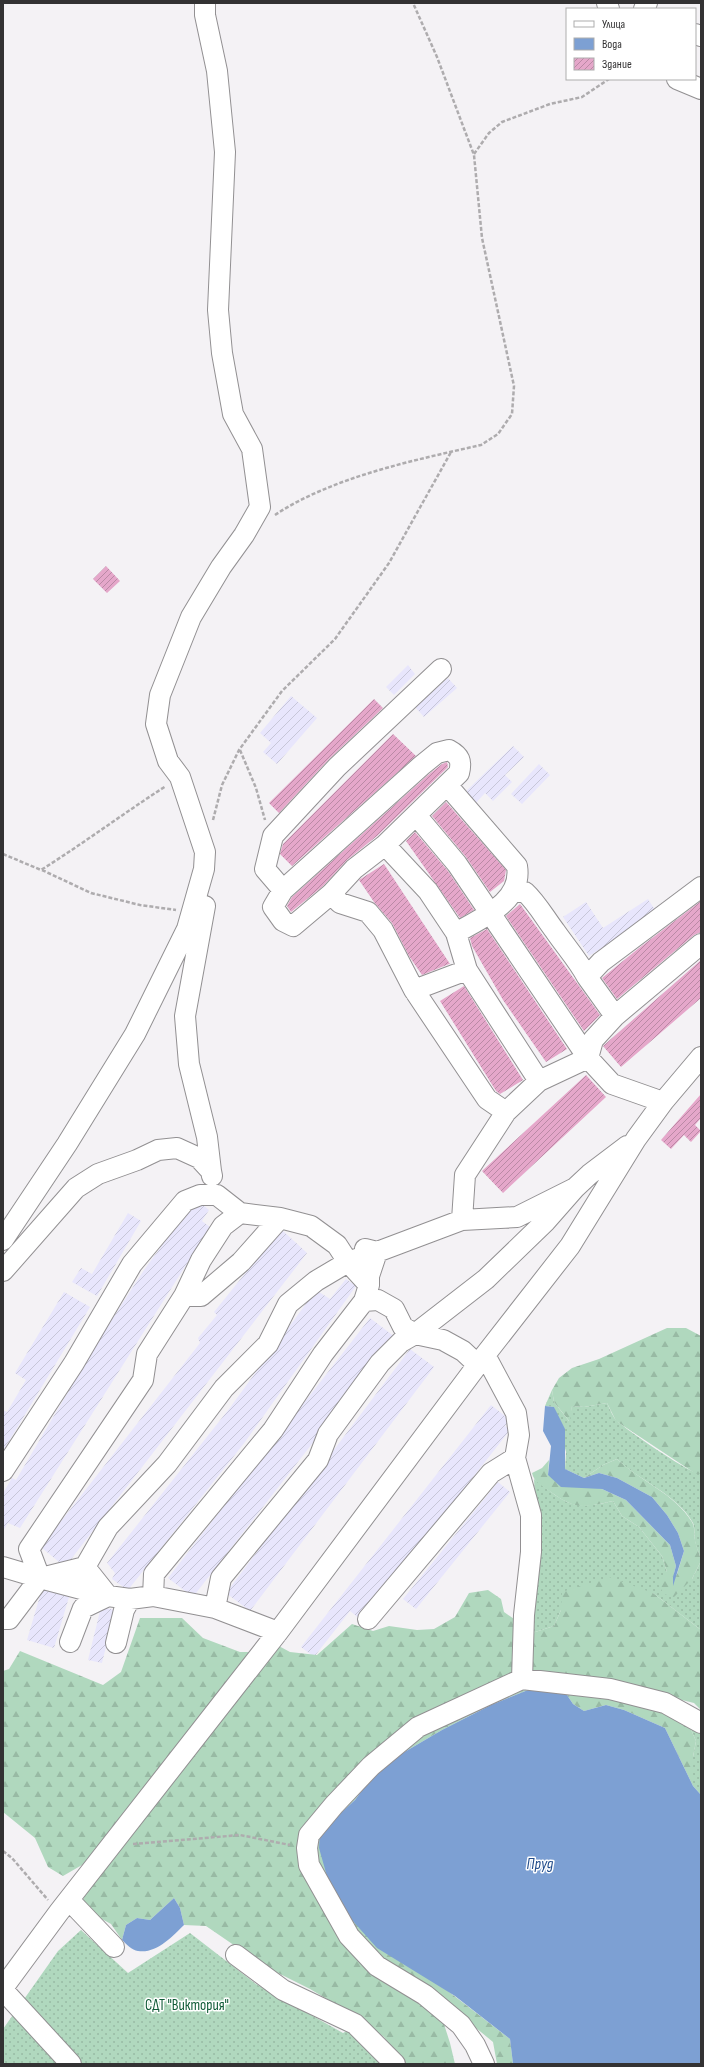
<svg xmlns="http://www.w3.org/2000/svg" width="704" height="2067" viewBox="0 0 704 2067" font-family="'Sofia Sans Condensed',sans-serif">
  <defs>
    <pattern id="industrial-furrows" width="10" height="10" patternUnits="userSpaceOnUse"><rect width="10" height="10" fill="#e8e6fc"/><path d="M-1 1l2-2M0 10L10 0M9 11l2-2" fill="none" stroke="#c7c6d8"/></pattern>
    <pattern id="grass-dots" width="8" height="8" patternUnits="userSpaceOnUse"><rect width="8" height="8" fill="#b0d8be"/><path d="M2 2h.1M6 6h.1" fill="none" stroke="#98baa4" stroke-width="1.8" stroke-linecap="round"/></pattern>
    <pattern id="forest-firs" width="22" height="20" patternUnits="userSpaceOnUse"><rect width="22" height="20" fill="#b0d8be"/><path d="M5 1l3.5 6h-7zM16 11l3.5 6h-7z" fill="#98baa4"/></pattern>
    <pattern id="building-hatch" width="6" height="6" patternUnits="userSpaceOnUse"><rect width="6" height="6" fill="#e5a7ca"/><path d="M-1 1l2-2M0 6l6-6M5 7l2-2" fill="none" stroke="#ba89a5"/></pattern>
  </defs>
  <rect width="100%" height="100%" fill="#f4f2f5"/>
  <path fill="url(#industrial-furrows)" d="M408,665L415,674L394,695L386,687Z
    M448,678L457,688L424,717L415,707Z
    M291,696L317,718L277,764L263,752L271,743L260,733Z
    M513,746L524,757L505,775L512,782L493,801L485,793L474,805L463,794Z
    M539,764L550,775L522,804L511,794Z
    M648,899L657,913L589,956L563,917L586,902L603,928Z
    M196,1199L209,1210L202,1221L210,1227L20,1528L8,1523L3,1531V1493L12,1478L16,1480L100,1338L144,1270Z
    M128,1213L141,1221L97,1296L72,1282L81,1268L92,1274Z
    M281,1229L307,1253L65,1567L41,1547L200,1343L198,1338L217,1315L214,1312Z
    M346,1279L356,1286L245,1442L128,1590L112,1579L115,1573L107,1563L229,1409L316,1290L330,1299Z
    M64,1292L90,1307L3,1451V1410L7,1412L26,1380L15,1373Z
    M370,1318L395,1337L193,1597L168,1578Z
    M410,1349L434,1367L250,1611L226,1593Z
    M491,1405L510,1420L505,1426L510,1430L361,1620L350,1611L314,1657L301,1647Z
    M498,1482L510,1492L416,1609L403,1599Z
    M42,1589L69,1597L54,1648L27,1640Z
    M101,1607L115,1610L102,1663L88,1660Z"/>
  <path fill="url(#grass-dots)" d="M552,1390L554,1402L569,1421L572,1406L584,1407L607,1403C610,1409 613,1418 618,1422C629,1431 690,1474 701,1474V1559C699,1553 696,1547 695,1541C694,1535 695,1528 693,1523C678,1495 638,1480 617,1459L603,1465L584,1478L565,1469L566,1452L554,1407L545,1406Z
    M534,1479C567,1504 571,1511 613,1501L622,1516L639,1527L662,1556L667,1572L692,1579L701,1561V1630L653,1593L561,1610L554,1626L532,1633L535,1498Z
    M689,1725L701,1729V1795L693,1786V1757L696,1741Z
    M81,1930L128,1973L190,1933L256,1984L343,2033L352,2028L385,2064H3V2029L58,1951Z"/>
  <path fill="url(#forest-firs)" d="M667,1328H686L701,1336V1474H696L616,1421L607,1403L584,1407L572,1406L570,1422L554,1402L552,1390L559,1378L572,1368L599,1359Z
    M617,1459C640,1481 674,1493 692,1522C695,1527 694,1535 695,1540C696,1547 700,1554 701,1561L692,1579L674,1597L664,1594L658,1584L667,1572L662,1556L639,1527L622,1516L613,1501C582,1508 575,1510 548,1490C541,1485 534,1482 532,1473L542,1468L549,1460L548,1475L602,1489L626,1500L670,1545L676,1566L673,1577L674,1584L684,1551L678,1533L667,1515L652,1497L617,1478L599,1473L584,1478L603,1465Z
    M609,1577L653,1593L701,1630V1710L694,1703L670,1697L531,1671L532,1633L554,1626L561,1610L562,1592Z
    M488,1590L501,1599L504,1612L517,1621L533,1688L491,1705L442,1730L379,1767L355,1800L320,1832L332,1894L326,1904L425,2000L443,2021L450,2043L455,2064H406L401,2061L384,2037L359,2018L310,1989L266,1967L206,1926L184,1925L180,1908L174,1898L150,1920L137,1918L126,1925L122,1940L111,1924L98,1917L82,1904L85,1892L277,1645L290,1652L317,1655L352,1624L373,1631L389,1626L417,1630L434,1629L455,1617L469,1593Z
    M140,1618H182L203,1638L240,1652H253L104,1842L82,1865L63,1876L48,1867L35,1838L3,1812V1671L9,1669L20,1651L103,1685L121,1672Z
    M547,1684L671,1710L689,1725L696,1741L693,1757V1786L665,1728L624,1710L606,1705L584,1711L573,1704L565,1692Z
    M343,1910L510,2039L513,2064H497L493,2042L441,1999L385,1961L362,1940Z"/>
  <path fill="#7da0d3" d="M545,1406L554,1407L565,1429V1469L584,1478L599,1473L617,1478L652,1497L667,1515L678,1533L684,1551L673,1586V1577L676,1566L670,1545L626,1500L602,1489L561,1487L548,1475L551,1446L543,1431Z
    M533,1688L565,1692L573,1704L584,1711L606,1705L624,1710L665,1728L693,1786L701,1795V2064H513L510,2039L455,1996L377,1948L343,1910L332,1894L319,1848L320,1832L355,1800L379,1767L442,1730L491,1705Z
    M174,1898L180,1908L184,1925C172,1937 156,1954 138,1951C132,1950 126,1944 122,1940L126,1925L137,1918L150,1920Z"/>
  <path fill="url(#building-hatch)" d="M106,566L120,581L107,593L93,579Z
    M374,699L383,708L329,759L279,813L269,803Z
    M393,734L416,756L292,866L280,854L283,844Z
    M447,762L448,767L377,836L347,860L323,886L291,912L287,906L292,897L428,775L442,764Z
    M446,802L506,870L504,881L490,892L466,857L432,816Z
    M415,832L448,871L474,910L460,918L406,841Z
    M384,864L450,964H449L422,975L409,956L392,923L374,902L359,880Z
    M701,901V932L694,935L617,999L602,978L639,948Z
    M520,904L600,1015L584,1031L506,916Z
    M487,929L567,1049L546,1062L503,1000L472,946L470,938Z
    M701,960V998L621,1067L603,1046Z
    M464,986L523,1080L500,1094L496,1091L440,1001Z
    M586,1075L606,1097L503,1193L482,1171Z
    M701,1094V1118L695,1125L701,1131L691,1142L684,1135L671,1149L661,1140Z"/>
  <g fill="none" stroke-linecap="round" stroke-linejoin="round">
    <g stroke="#929092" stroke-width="22">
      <path id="minor" d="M607,3L609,9
        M644,9L647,3
        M695,34L701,36
        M677,79L701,89
        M449,750C460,756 462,761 459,773L385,845L354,869L331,894L293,926L283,921L273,907L283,890L421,766L437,753Z
        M416,815L457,864L588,1058L612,1084L663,1102
        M385,845L428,891L456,933C481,918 523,902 517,866L447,785
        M283,890L265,869L273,836L337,767L441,669
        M513,892H525C537,903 545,918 555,931C566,947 578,960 587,977
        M331,894L340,903L368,912L383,930L414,990L487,1099L506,1112
        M205,906L185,1016L189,1064L207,1137L211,1171
        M456,933L467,970L539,1081
        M414,990L467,970
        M615,1016L587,977L601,962L701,887
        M462,1220L465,1175L506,1112L539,1081L588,1058L593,1040L615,1016L701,944
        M3,1240L67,1144L135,1034L187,929L204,869L205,852L180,777L168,761L156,724L160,695L191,617L221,567L244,535L260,507L252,449L233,414L222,353L218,310L225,152L217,71L205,15V3
        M365,1249L377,1252L462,1220L517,1217L575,1188L590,1174L627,1146
        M3,1271L76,1188L98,1174L137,1160L158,1150L177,1148L199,1158L211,1171L212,1176
        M184,1296L201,1260L223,1226L240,1213
        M485,1355L516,1413L519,1435L515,1458L531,1515V1552L524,1615L522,1679
        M3,1471L74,1363L132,1264L185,1201L200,1195H217L240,1213L280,1218L311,1226L337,1245L348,1262L369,1285L364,1301L378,1300L394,1309L403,1327L415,1334L443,1340L463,1351L478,1365
        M3,1567L40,1578L9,1619H3
        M85,1567L108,1596L40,1578L29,1549L143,1380L147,1354L184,1296H201L241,1262L280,1218
        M41,1578L85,1567L108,1527L167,1464L224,1388L268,1344L288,1304L316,1281L348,1262L377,1252L369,1276V1285
        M153,1596L154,1574L273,1430L323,1354L364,1301
        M215,1608L221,1578L318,1460L328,1434L380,1363L401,1342L415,1334L486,1279L546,1221L575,1188
        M368,1619L491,1473L515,1458
        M70,1642L83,1608L108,1596L130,1599L153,1596L215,1608L278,1632
        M116,1643L124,1610L130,1599
        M69,1900L114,1947
        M236,1955L283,1990L355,2024L395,2064
        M3,1988L59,1912L278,1632L485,1355L570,1246L636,1139L663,1102L701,1057
        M3,1990L71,2064
        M484,2064L475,2045L461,2025L425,1995L377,1966L349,1936L309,1865L307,1848L309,1835L334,1805L371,1766L418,1727L522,1679L610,1689L665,1703L701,1723"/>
    </g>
    <path stroke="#aeacae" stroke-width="2.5" stroke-dasharray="4 2" stroke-linecap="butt" d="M474,154L489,133L502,122L550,104L582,97L609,79
      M275,515C332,477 415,460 481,445L498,434L512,414L514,386L482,238L474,155L437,57L413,3
      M240,750L256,788L265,820
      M213,820L222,785L239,750L282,691L335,639L389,563L451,452
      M3,854L41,870C84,843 124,813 166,786
      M42,870L91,893L140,905L176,910
      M133,1844L240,1835L290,1845
      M3,1851L12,1858L48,1900"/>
    <use href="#minor" stroke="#fff" stroke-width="20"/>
  </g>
  <g text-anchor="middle" stroke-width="3" stroke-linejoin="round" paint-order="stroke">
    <g font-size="15" fill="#0f5a36" stroke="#fff">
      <text x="187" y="2010">СДТ "Виктория"</text>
    </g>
    <g font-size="16" font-style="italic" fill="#214c8b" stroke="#fff">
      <text x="540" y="1869">Пруд</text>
    </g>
  </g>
  <rect width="704" height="2067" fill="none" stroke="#333233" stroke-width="8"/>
  <rect x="566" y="8" width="130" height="72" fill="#ffffff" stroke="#adadad"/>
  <rect x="574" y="21" width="20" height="6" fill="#ffffff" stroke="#adadad"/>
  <text x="602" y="28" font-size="12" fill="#333233">Улица</text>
  <rect x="574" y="38" width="20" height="12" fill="#7da0d3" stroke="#adadad"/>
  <text x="602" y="48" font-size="12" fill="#333233">Вода</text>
  <rect x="574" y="58" width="20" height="12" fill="url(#building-hatch)" stroke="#adadad"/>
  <text x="602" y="68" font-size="12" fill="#333233">Здание</text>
</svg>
